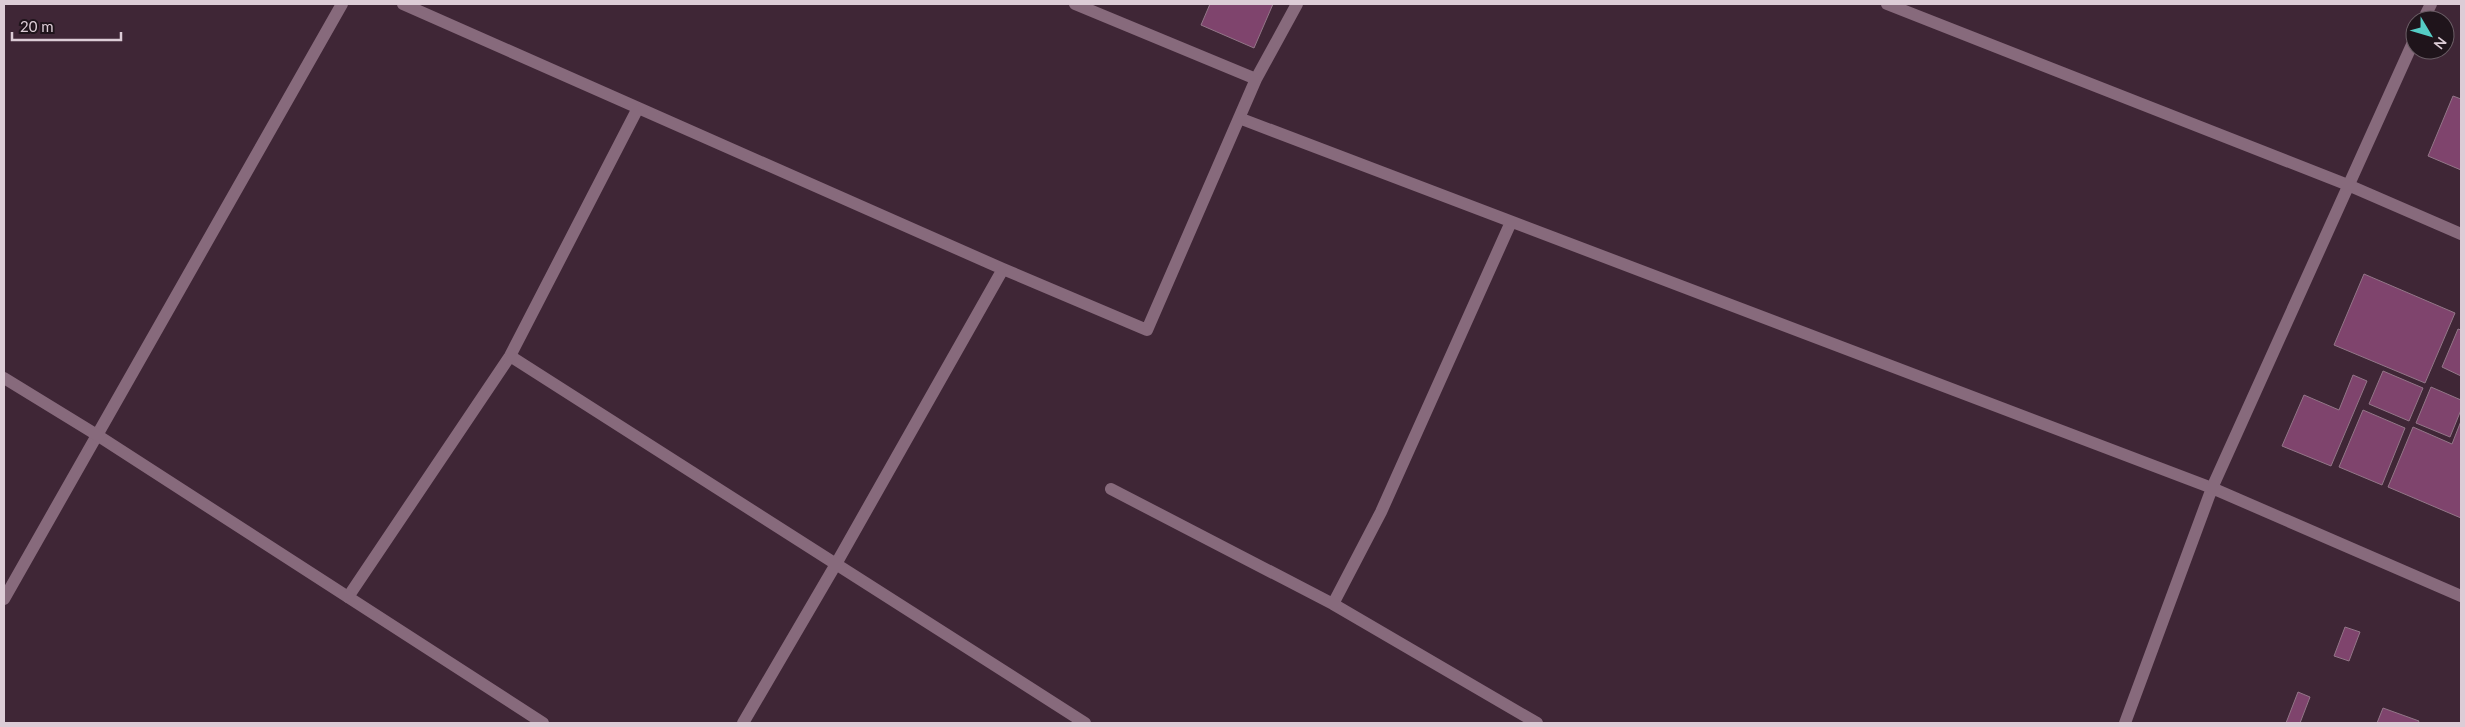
<svg xmlns="http://www.w3.org/2000/svg" width="2465" height="727" viewBox="0 0 2465 727" font-family="Lato,sans-serif">
  <rect width="100%" height="100%" fill="#3f2636"/>
  <path fill="#7f446d" stroke="#937688" d="M1210,4H1273L1254,48L1201,25Z
    M2453,96L2461,99V170L2428,156Z
    M2364,274L2455,313L2425,383L2334,345Z
    M2458,329L2461,330V376L2442,367Z
    M2383,371L2423,388L2409,421L2369,404Z
    M2353,375L2367,381L2331,466L2282,446L2304,395L2339,410Z
    M2431,387L2461,400V410L2450,437L2416,423Z
    M2363,410L2405,428L2382,485L2339,467Z
    M2461,421V518L2388,487L2413,427L2452,444Z
    M2345,627L2360,632L2349,661L2334,656Z
    M2298,692L2310,697L2300,723H2286Z
    M2383,708L2419,721L2418,723H2377Z"/>
  <g fill="none" stroke-linecap="round" stroke-linejoin="round">
    <path stroke="#876a7c" stroke-width="12" d="M403,4L1003,269L1147,330L1256,79L1297,4
      M1075,4L1256,79
      M1887,4L2348,185L2461,234
      M2423,20L2431,4
      M1239,118L2212,488L2461,596
      M510,356L1085,723
      M1111,489L1333,604L1537,723
      M348,597L510,356L638,108
      M4,599L342,4
      M1333,604L1381,512L1511,222
      M743,723L836,564L1003,269
      M2125,723L2212,488L2415,38"/>
    <path stroke="#876a7c" stroke-width="12" d="M4,378L97,435L543,723"/>
  </g>
  <rect width="2465" height="727" fill="none" stroke="#dcccd6" stroke-width="10"/>
  <g transform="translate(2430 35) rotate(128)"><circle r="24" fill="#1f141b" stroke="#6b5e66"/>
  <path d="M0-4L9 19L0 12L-9 19Z" fill="#55cdc6"/>
  <text y="-8" font-size="14" font-weight="bold" text-anchor="middle" fill="#dcccd6">N</text>
  </g>
  <path d="M12 32v8h109v-8" fill="none" stroke="#dcccd6" stroke-width="2.5"/>
  <text x="20" y="32" font-size="15" fill="#dcccd6" stroke="#1f141b" stroke-width="4" paint-order="stroke">20 m</text>
</svg>
